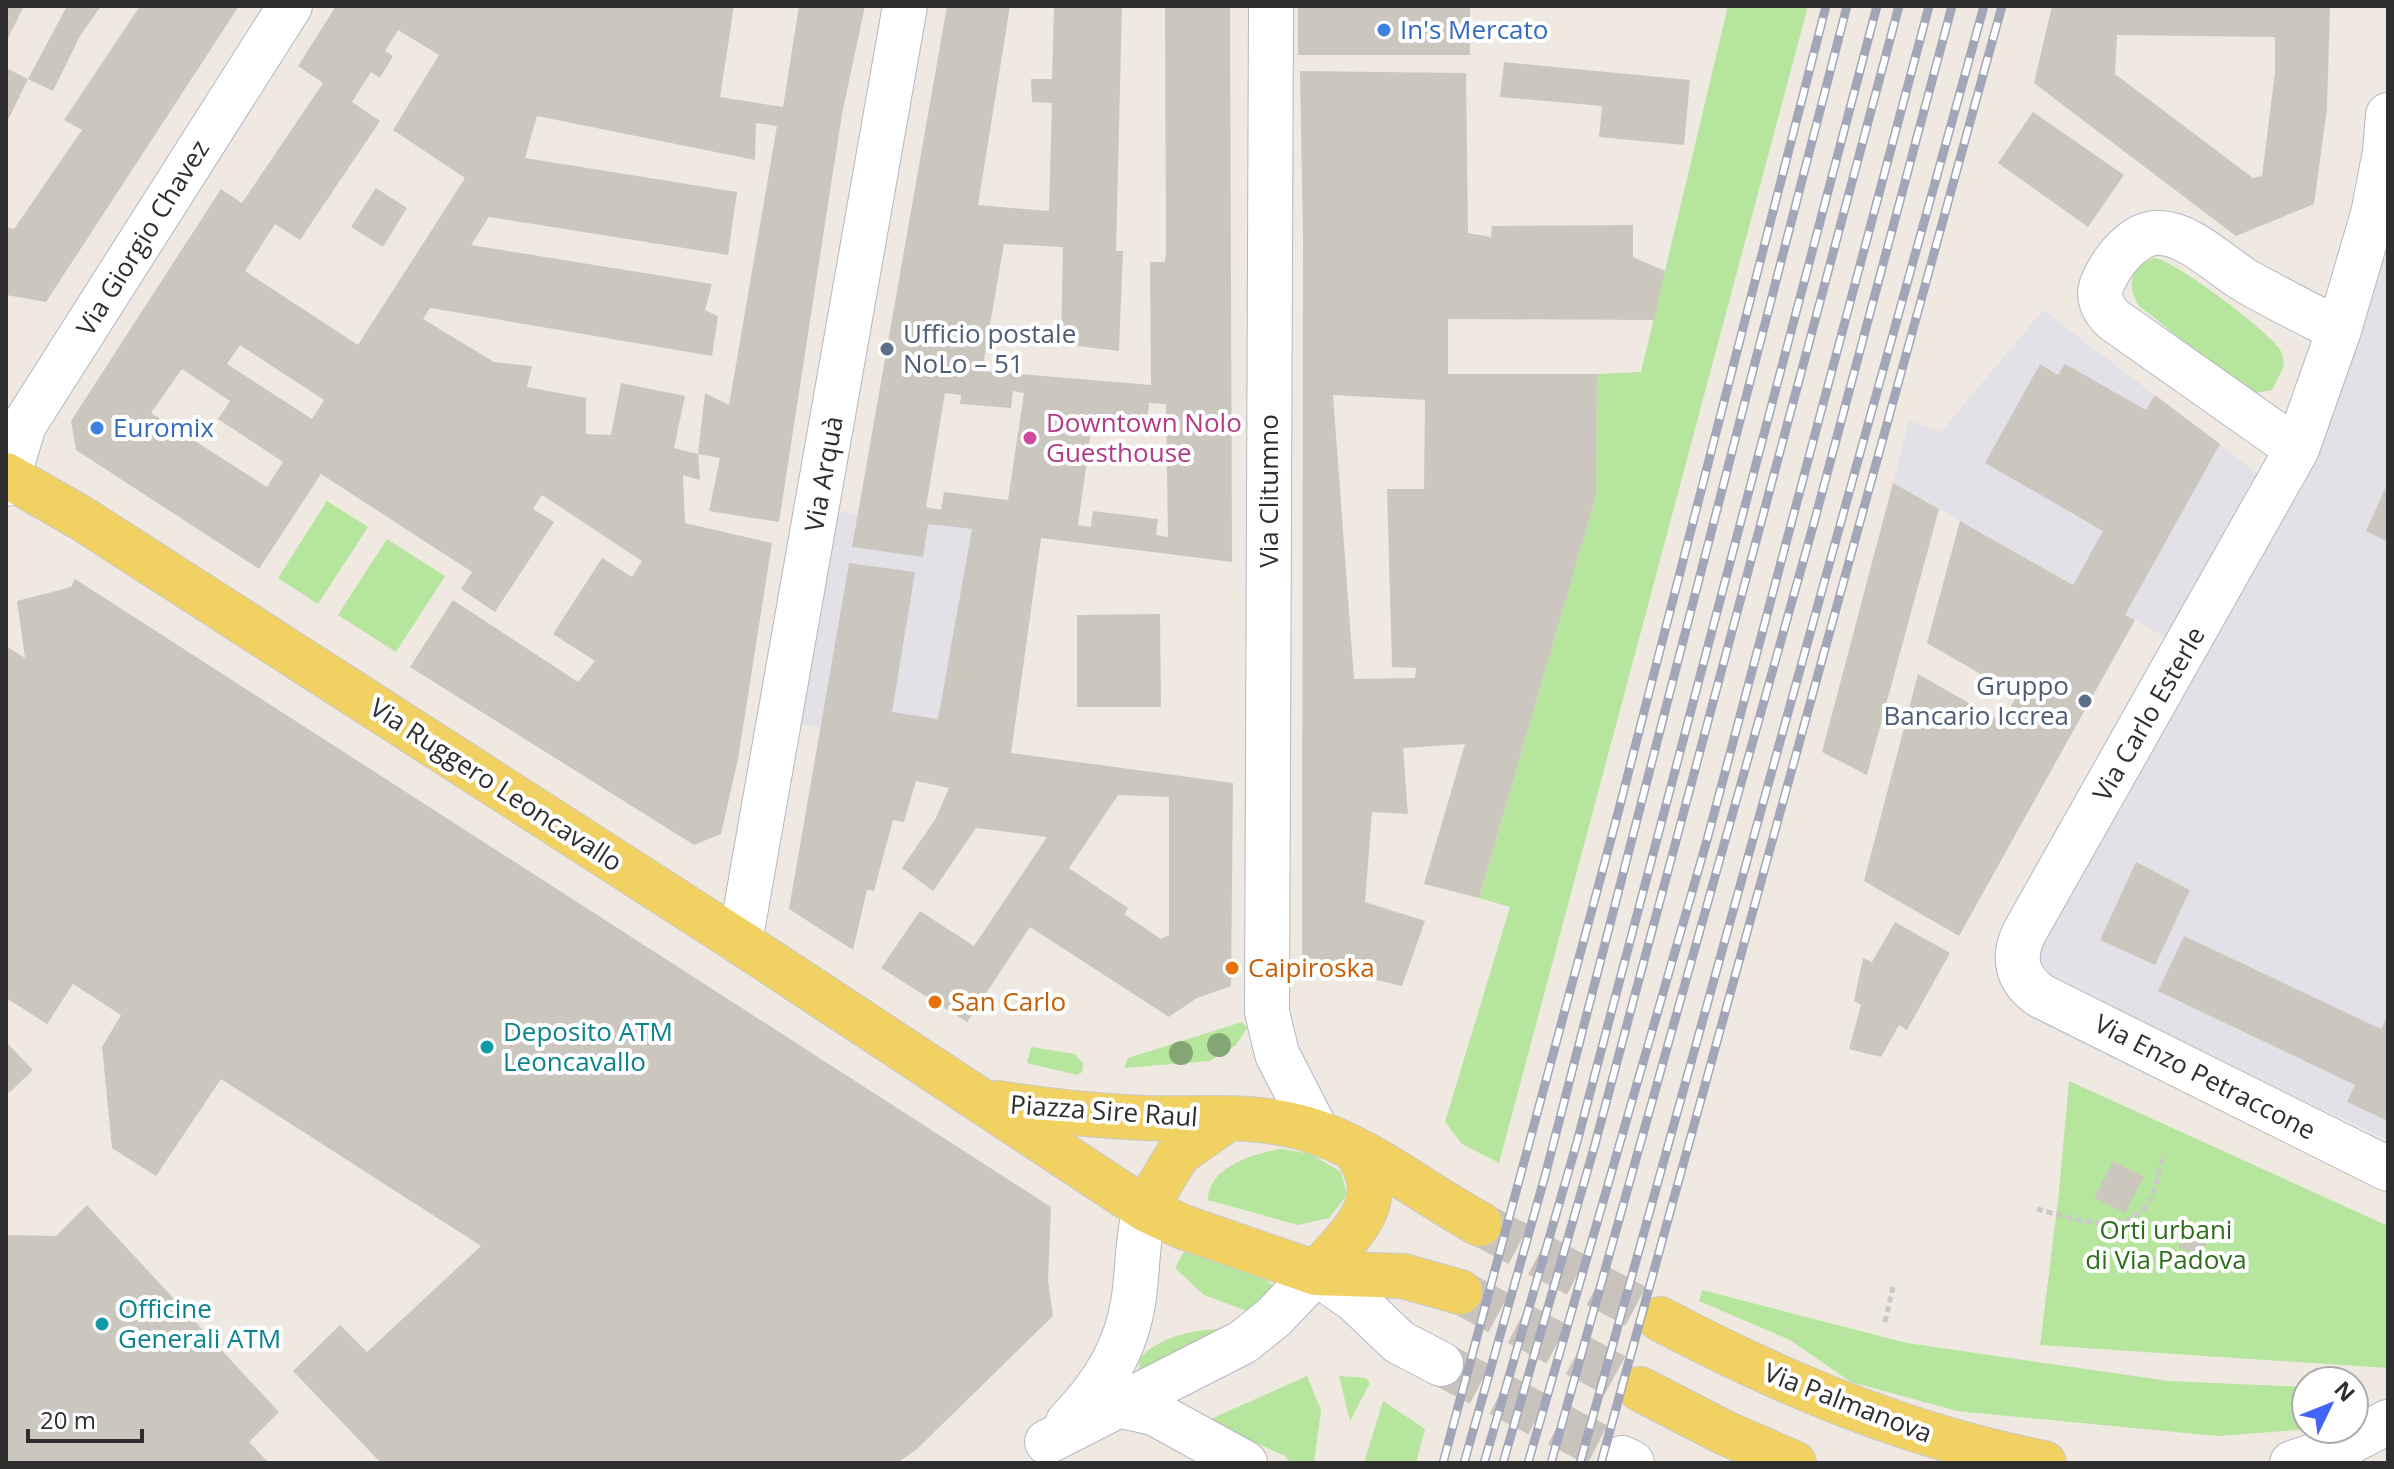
<svg xmlns="http://www.w3.org/2000/svg" width="2394" height="1469" viewBox="0 0 2394 1469" font-family="'Open Sans',sans-serif">
  <rect width="100%" height="100%" fill="#efe9e1"/>
  <path fill="#e3e1e8" d="M2388,152V1140L2106,1008L2060,984L2043,966L2032,946L2179,645L1893,483L1909,421L1941,432L2043,310L2274,486Z
    M825,510L1041,538L1011,753L786,723Z"/>
  <path fill="#b6e59e" d="M1728,6H1808L1499,1163L1462,1144L1445,1122L1510,907L1479,898L1596,496L1597,374L1641,372Z
    M2154,258C2174,259 2266,330 2279,348C2283,354 2283,360 2284,366L2272,390L2254,393L2238,384L2139,306C2126,285 2130,267 2154,258Z
    M327,501L368,527L318,604L278,578Z
    M387,539L445,576L396,652L338,615Z
    M1242,1022L1247,1028L1236,1045L1210,1061L1124,1068L1128,1058Z
    M1031,1047L1075,1054L1083,1064L1082,1072L1077,1075L1027,1063Z
    M2069,1081L2388,1226V1368L2040,1345L2059,1192Z
    M1282,1149L1311,1154L1341,1172L1347,1195L1329,1218L1298,1225L1208,1200C1208,1166 1257,1153 1282,1149Z
    M1193,1251L1247,1265L1275,1287L1255,1314L1204,1295L1175,1268L1183,1253Z
    M1702,1290L1907,1343L2169,1381L2306,1387V1429H2310L2217,1436L1957,1411L1851,1382L1790,1340L1699,1301Z
    M1220,1329L1142,1370L1139,1367L1140,1358C1160,1337 1191,1330 1220,1329Z
    M1307,1376L1321,1410L1314,1463H1291L1285,1456L1212,1423L1213,1418Z
    M1339,1376L1366,1378L1370,1383L1350,1421Z
    M1383,1401L1425,1429L1416,1463H1364Z"/>
  <path fill="#cbc7bf" fill-rule="evenodd" d="M6,6H24L6,42Z
    M67,6H101L80,36L53,91L28,79Z
    M140,6H239L46,302L6,295V227L14,229L82,130L64,120Z
    M336,6H734L720,97L783,107L799,6H865L842,114L779,522L709,511L720,458L698,454L705,393L729,405L777,126L756,123L755,160L537,116L525,158L737,192L728,255L489,217L471,245L712,284L705,310L718,316L712,356L430,308L423,319L494,362L532,366L527,387L586,398V434L611,435L621,383L685,396L674,448L698,454L700,480L683,475L685,523L772,543L738,759L721,834L694,845L410,667L453,600L578,682L595,661L553,634L602,558L632,577L642,561L542,495L533,509L554,522L495,612L461,589L472,572L321,474L259,569L76,450L71,421L221,189L242,203L323,83L298,66ZM398,30L439,55L393,130L465,178L358,345L245,271L275,224L300,240L380,121L352,102L371,72L380,78L393,56L385,51ZM240,345L324,400L312,419L227,364ZM182,369L230,401L218,419L283,462L267,487L151,413Z
    M947,6H1010L978,205L1049,211L1052,103L1032,102L1031,79H1052L1054,6H1122L1116,251H1123L1119,351L1061,344L1063,247L1004,244L982,371L1151,385L1150,262H1165L1166,254L1165,6H1230L1232,562L1041,538L1011,753L1233,783L1231,986L1197,998L1169,1017L1030,927L967,1022L881,968L920,911L974,946L1047,837L976,828L933,891L902,868L936,818L949,788L916,781L904,822L893,820L874,891L867,890L853,950L789,909L849,563L915,572L892,712L938,719L972,529L928,524L923,557L852,547ZM1013,391L1024,393L1008,500L944,492L941,510L926,507L945,393L961,395L960,404L1011,408ZM1149,403L1166,404L1168,537L1156,535L1158,519L1093,511L1091,527L1078,525L1093,416L1147,421ZM1118,795L1169,797V935L1161,939L1124,914L1128,908L1069,868Z
    M1298,6H1470V55H1298Z
    M2052,6H2330L2327,109L2314,204L2236,236L2080,118L2034,83ZM2117,35L2275,37V72L2262,176L2253,178L2115,74Z
    M1504,62L1690,80L1684,145L1599,137L1602,106L1500,97Z
    M6,68L28,79L6,124Z
    M1300,71L1466,73L1468,233L1491,237L1492,226L1633,225V257L1665,271L1654,320L1448,319V374H1597L1596,496L1479,898L1424,884L1465,744L1403,748L1408,814L1372,812L1365,902L1425,921L1402,986L1346,973L1302,974L1303,238ZM1333,395L1425,400L1424,489H1387L1392,667L1416,668L1415,678L1354,679Z
    M2033,112L2124,175L2088,227L1998,163Z
    M376,188L407,208L383,247L351,227Z
    M2040,364L2058,375L2065,364L2146,410L2155,395L2220,444L2125,615L2135,620L1959,936L1864,881L1918,674L2002,722L2017,695L1927,643L1960,521L2073,585L2103,531L1985,463Z
    M2388,482V542L2366,531Z
    M1893,483L1939,509L1867,775L1822,752Z
    M75,579L1051,1207L1048,1280L1053,1316L916,1450L897,1463H381L293,1371L340,1325L367,1352L481,1246L221,1079L156,1176L112,1148L102,1047L121,1015L73,984L47,1024L6,998V646L25,658L17,601L71,587Z
    M1160,614L1161,707H1077V615Z
    M2136,862L2190,890L2155,965L2100,940Z
    M1895,922L1950,953L1907,1030L1899,1025L1881,1057L1849,1049L1861,1005L1854,1001L1863,958L1872,962Z
    M2184,936L2381,1029L2388,1014V1121L2347,1102L2355,1085L2158,991Z
    M6,1042L33,1070L9,1093L6,1090Z
    M2113,1161L2144,1177L2125,1213L2094,1198Z
    M87,1205L279,1412L249,1442L269,1463H6V1235L56,1236Z
    M2189,1221L2212,1230L2201,1257L2178,1247Z"/>
  <g fill="none" stroke-linecap="round" stroke-linejoin="round">
    <path stroke="#c8c4bd" stroke-width="44" stroke-dasharray="44 22" stroke-linecap="butt" d="M1441,1364L1622,1458"/>
    <path stroke="#c8c4bd" stroke-width="44" stroke-dasharray="44 22" stroke-linecap="butt" d="M1480,1224L1660,1319
      M1460,1292L1640,1389"/>
    <g stroke="#b4b7c1" stroke-width="46">
      <path id="minor" d="M1271,6L1267,1012L1277,1054L1317,1132
        M2388,115L2385,152L2373,214L2339,330L2297,449L2024,933C2012,958 2017,980 2041,996L2388,1169
        M2297,449L2114,320C2103,310 2096,297 2103,282C2112,261 2135,231 2160,233C2190,234 2221,266 2246,281C2276,298 2308,314 2339,330
        M6,484L24,425L290,6
        M740,942L905,6
        M1117,1405L1154,1413L1245,1463
        M1068,1422C1103,1386 1127,1348 1134,1297C1138,1267 1137,1238 1145,1209
        M1047,1442L1243,1342L1273,1318L1316,1273L1356,1301L1399,1342L1441,1364
        M1622,1458L1632,1463
        M2292,1463L2340,1447L2388,1422"/>
    </g>
    <g stroke="#c9c9c9" stroke-width="46">
      <path id="major" d="M6,475L81,518L740,942L1145,1209L1183,1227L1316,1273L1403,1276L1460,1292
        M998,1103C1046,1111 1095,1116 1144,1118C1197,1120 1251,1113 1303,1128C1367,1146 1422,1193 1480,1224
        M1145,1209L1178,1154L1228,1119
        M1316,1273C1352,1232 1393,1201 1354,1149
        M1660,1319C1783,1384 1907,1436 2044,1463
        M1640,1389L1725,1433L1794,1463"/>
    </g>
    <path stroke="#c9c9c9" stroke-width="5" stroke-dasharray="6 4" stroke-linecap="butt" d="M2037,1209C2072,1218 2125,1239 2149,1202C2157,1189 2159,1168 2164,1154
      M1885,1322L1893,1287"/>
    <use href="#minor" stroke="#fff" stroke-width="44"/>
    <use href="#major" stroke="#f2d163" stroke-width="44"/>
    <g stroke="#a3a6b8" stroke-width="9">
      <path id="rail" d="M1443,1463L1618,813L1826,6
        M1464,1463L1545,1176L1847,6
        M1484,1463L1577,1142L1877,6
        M1503,1463L1594,1148L1899,6
        M1528,1463L1707,840L1929,6
        M1551,1463L1815,519L1952,6
        M1580,1463L1984,6
        M1601,1463L2002,6"/>
    </g>
    <use href="#rail" stroke="#fff" stroke-width="6" stroke-dasharray="18" stroke-linecap="butt"/>
  </g>
  <g fill="#84a574">
    <circle cx="1219" cy="1045" r="12"/>
    <circle cx="1181" cy="1053" r="12"/>
  </g>
  <g fill="#3f7fe0" stroke="#fff" stroke-width="3">
    <circle cx="1384" cy="30" r="8"/>
    <circle cx="97" cy="428" r="8"/>
  </g>
  <g fill="#5c6f8a" stroke="#fff" stroke-width="3">
    <circle cx="887" cy="349" r="8"/>
    <circle cx="2085" cy="701" r="8"/>
  </g>
  <circle fill="#d1479c" stroke="#fff" stroke-width="3" cx="1030" cy="438" r="8"/>
  <g fill="#e8710a" stroke="#fff" stroke-width="3">
    <circle cx="1232" cy="968" r="8"/>
    <circle cx="935" cy="1002" r="8"/>
  </g>
  <g fill="#0f9aa8" stroke="#fff" stroke-width="3">
    <circle cx="487" cy="1047" r="8"/>
    <circle cx="102" cy="1324" r="8"/>
  </g>
  <g text-anchor="middle" stroke-width="8" stroke-linejoin="round" paint-order="stroke">
    <g font-size="26" fill="#366cbe" stroke="#fff" text-anchor="start">
      <text x="1400" y="39">In's Mercato</text>
      <text x="113" y="437">Euromix</text>
    </g>
    <g font-size="26" fill="#2e2e2e" stroke="#fff">
      <text transform="translate(143 238) rotate(-58)" y="9">Via Giorgio Chavez</text>
      <text transform="translate(824 474) rotate(-80)" y="9">Via Arquà</text>
      <text transform="translate(1269 491) rotate(-90)" y="9">Via Clitumno</text>
      <text transform="translate(2149 714) rotate(-60)" y="9">Via Carlo Esterle</text>
      <text transform="translate(496 785) rotate(33)" y="9">Via Ruggero Leoncavallo</text>
      <text transform="translate(2205 1077) rotate(27)" y="9">Via Enzo Petraccone</text>
      <text transform="translate(1104 1111) rotate(4)" y="9">Piazza Sire Raul</text>
      <text transform="translate(1848 1403) rotate(21)" y="9">Via Palmanova</text>
    </g>
    <g font-size="26" fill="#4e5e75" stroke="#fff" text-anchor="start">
      <text x="903" y="343">Ufficio postale<tspan x="903" dy="30">NoLo – 51</tspan></text>
      <text x="2069" y="695" text-anchor="end">Gruppo<tspan x="2069" dy="30">Bancario Iccrea</tspan></text>
    </g>
    <g font-size="26" fill="#b23c85" stroke="#fff" text-anchor="start">
      <text x="1046" y="432">Downtown Nolo<tspan x="1046" dy="30">Guesthouse</tspan></text>
    </g>
    <g font-size="26" fill="#c56008" stroke="#fff" text-anchor="start">
      <text x="1248" y="977">Caipiroska</text>
      <text x="951" y="1011">San Carlo</text>
    </g>
    <g font-size="26" fill="#0d838f" stroke="#fff" text-anchor="start">
      <text x="503" y="1041">Deposito ATM<tspan x="503" dy="30">Leoncavallo</tspan></text>
      <text x="118" y="1318">Officine<tspan x="118" dy="30">Generali ATM</tspan></text>
    </g>
    <g font-size="26" fill="#2c6e1b" stroke="#fff">
      <text x="2166" y="1239">Orti urbani<tspan x="2166" dy="30">di Via Padova</tspan></text>
    </g>
  </g>
  <rect width="2394" height="1469" fill="none" stroke="#2e2e2e" stroke-width="16"/>
  <g transform="translate(2330 1405) rotate(47)"><circle r="38" fill="#ffffff" stroke="#ababab" stroke-width="2"/>
  <path d="M0-6L14 30L0 20L-14 30Z" fill="#4264fb"/>
  <text y="-12" font-size="22" font-weight="bold" text-anchor="middle" fill="#2e2e2e">N</text>
  </g>
  <path d="M28 1429v12h114v-12" fill="none" stroke="#2e2e2e" stroke-width="4"/>
  <text x="40" y="1429" font-size="24" fill="#2e2e2e" stroke="#ffffff" stroke-width="6" paint-order="stroke">20 m</text>
</svg>
